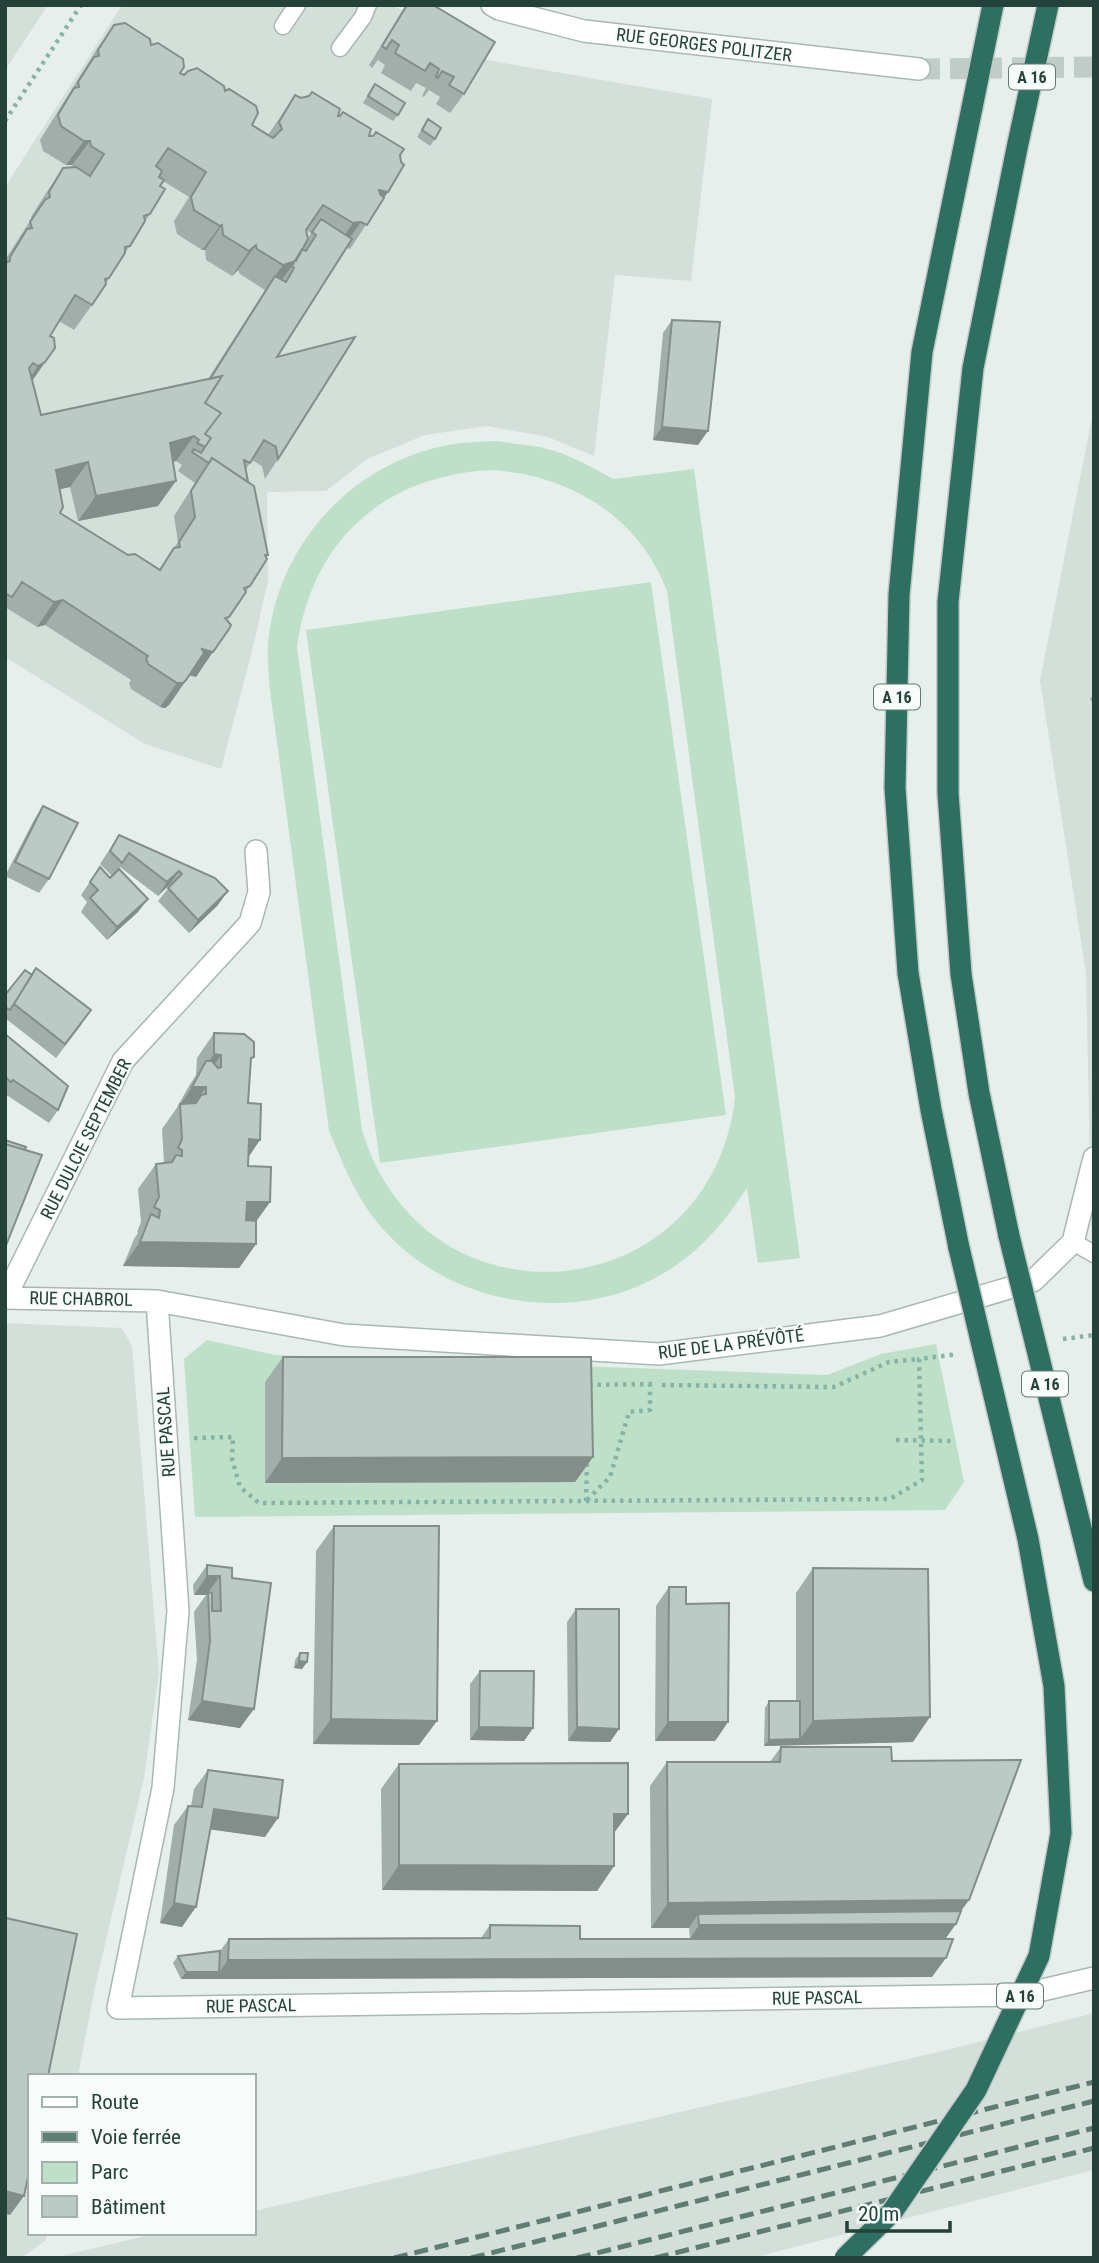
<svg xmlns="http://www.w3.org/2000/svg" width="1099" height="2263" viewBox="0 0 1099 2263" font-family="'Roboto Condensed',sans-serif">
  <rect width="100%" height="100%" fill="#e6efeb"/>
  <path fill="#d4dfda" d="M5,5H48L5,70Z
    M122,5H393L487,60L712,99L691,281L615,275L594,456L548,437L487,426L425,435L367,459L326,491L267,492L268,581L252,651L221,769L145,744L5,657V187Z
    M1094,408V1269L1092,1259L1086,973L1040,680Z
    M5,1323L122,1328L132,1346L159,1673L144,1778L95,1987L78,2076H30V2233H47L46,2240L21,2258H5Z
    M1094,2013V2170L752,2258H53L158,2233H254V2211L938,2052Z"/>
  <path fill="#bfe0c8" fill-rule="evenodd" d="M495,441L540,447L561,453L582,462L613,479L694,469L800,1258L758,1263L747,1188C727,1218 706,1245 675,1266C586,1328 454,1310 383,1229C357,1200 344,1166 329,1131L271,698C269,680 267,662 268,644C276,553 340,476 427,450C449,443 472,442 495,441ZM494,470C572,477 638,516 667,591L735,1098C710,1311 424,1336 362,1130L297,647C312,539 386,474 494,470Z
    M651,582L726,1115L380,1163L306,630Z
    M207,1340L275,1355L827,1375L881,1354L936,1344L964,1482L945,1510L195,1517L184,1359Z"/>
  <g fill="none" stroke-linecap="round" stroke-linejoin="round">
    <path stroke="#bfccc8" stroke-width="21" stroke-dasharray="21 10" stroke-linecap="butt" d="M919,69L1094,67"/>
    <g stroke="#a8b8b2" stroke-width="19">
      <path id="lane" d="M283,26L297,5
        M340,48L363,17L368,5
        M1073,1242L1094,1254"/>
    </g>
    <g stroke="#a8b8b2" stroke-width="24">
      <path id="street" d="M492,5L499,9L584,31L919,69
        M5,1298L157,1301L344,1335L659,1354L880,1326L1033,1281L1073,1242L1094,1158
        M5,1298L123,1061L250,923L259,892L256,851
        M157,1301L178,1611L163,1788L118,2008L1021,1995L1094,1978"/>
    </g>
    <g stroke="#c2cac8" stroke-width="24">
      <path id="highway" d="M1009,1236L979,1093L961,974L948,793V602L973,368L1017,148L1048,5
        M959,1248L931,1110L908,973L895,788L899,595L922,352L993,5
        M1082,1532L1094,1581"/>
    </g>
    <path stroke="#86b3a5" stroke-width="4.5" stroke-dasharray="3.5 5" stroke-linecap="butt" d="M5,121L81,5
      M1063,1339L1094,1335
      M589,1385L653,1384
      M662,1385L834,1387L889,1362L919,1359
      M194,1438L233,1437L232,1459L240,1487L259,1503L890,1499L922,1480L919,1359L958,1354
      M896,1440L951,1441
      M587,1500L610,1477L629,1412L650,1410V1384
      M586,1501L587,1460"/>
    <use href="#lane" stroke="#fff" stroke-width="16"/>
    <use href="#street" stroke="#fff" stroke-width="21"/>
    <use href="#highway" stroke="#2f6f62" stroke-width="21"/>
    <path stroke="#5f7d75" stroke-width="5" stroke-dasharray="14 7" stroke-linecap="butt" d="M394,2258L1094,2082
      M471,2258L1094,2101
      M577,2258L1094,2128
      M655,2258L1094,2148"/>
    <g stroke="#c2cac8" stroke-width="24" stroke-linecap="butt">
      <path id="highway-bridge" d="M1009,1236L1082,1532
        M845,2258L892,2212L976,2090L1039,1956L1061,1833L1054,1686L1028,1539L959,1248"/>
    </g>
    <use href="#highway-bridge" stroke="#2f6f62" stroke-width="21"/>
  </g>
  <path fill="#a1aea9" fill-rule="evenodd" d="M406,5H433L464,94L450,113L436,104L440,97L429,90L424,97L422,96L426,88L416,83L411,91L381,73L385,65L378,60L372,68L369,65Z
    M114,25L151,45L184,75L225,91L252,125L268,135L295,95L338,116L400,155L388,192L350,249L346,248L277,357L278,459L265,479L262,466L252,460L246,469L266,558L250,586L227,620L196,677L190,675L169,705L165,708L160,707L131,689L129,683L131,680L45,625L37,627L5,607V260L32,218L31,217L46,193L63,168L73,167L72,165H66L43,151L40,140L97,49ZM163,181L189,197L174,221L177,234L202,250H205L206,260L232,276L238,270L240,274L265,290L208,379L41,415L32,381L50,336L59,321L74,330L92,305L150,214L160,186ZM306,230L311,233L308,238ZM176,461L182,465L178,471L195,483L174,516L178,542L159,570L128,555L60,513V489L70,487L78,521L158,506L173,462Z
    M375,84L398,115L393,121L363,103Z
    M428,119L435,139L430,146L417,137Z
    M672,320L698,445L653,440L663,333Z
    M1094,693V705L1090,699Z
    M43,806L49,879L39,893L5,876L34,820Z
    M119,835L215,878L218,905L189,933L158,901L171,885L170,884L158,896L120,867L118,869L138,912L107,940L81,912L87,902L81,895L100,867L110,878L112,876L100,864Z
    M5,995L82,1024L56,1058L5,1018Z
    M214,1033L250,1062L248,1103L260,1140L248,1156V1166L270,1202L256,1221V1244L239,1268L123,1266L134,1239L138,1233L137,1232L141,1222L138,1189L156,1164L164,1163L162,1129L176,1109L189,1086L196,1075L197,1058Z
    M5,1034L58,1110L49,1123L5,1094Z
    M283,1357L593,1457L575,1482L265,1483V1382Z
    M334,1526L419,1745L313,1744L316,1551Z
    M207,1565L232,1578L240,1728L188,1720L197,1660L194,1612L206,1595H194L193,1585Z
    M813,1568L913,1742L764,1746L765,1708L769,1701H796V1593Z
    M669,1587L686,1604L728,1722L715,1741H655L656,1606Z
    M576,1609L619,1729L610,1742L568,1741L567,1622Z
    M300,1653L307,1662L302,1669L294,1668L295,1660Z
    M480,1671L533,1728L524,1741L470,1740V1684Z
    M781,1747L892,1761L969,1900L961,1911L946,1938L690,1939L689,1928H651L650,1786L667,1762H770Z
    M399,1764L628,1814L614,1833V1866L597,1891L382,1890L381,1789Z
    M208,1770L265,1837L210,1829L182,1927L160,1923L174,1825L188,1806H191L194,1789Z
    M490,1925L580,1939L932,1977L181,1979L173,1963L178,1956L220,1951L229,1939L481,1938Z"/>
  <path fill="#838d89" d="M84,141H90L72,165H66Z
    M379,190L388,192L371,217Z
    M361,222L344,246L336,248L353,223Z
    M222,225L205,250H202L220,226Z
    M256,245L238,270L232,276L249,251Z
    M296,261L278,285L270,283L283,265Z
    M55,348L28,387L21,390L38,366Z
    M662,427L708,431L698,445L653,440Z
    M194,436L176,461L153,468L170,443Z
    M88,462L70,487L38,494L56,470Z
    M176,481L158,506L78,521L96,496Z
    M63,600L45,625L37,627L54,602Z
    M202,649L213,652L196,677L185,674Z
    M186,680L169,705L165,708L160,707L177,683Z
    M179,871L170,884L158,896L167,882Z
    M228,891L218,905L189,933L198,920Z
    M148,899L138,912L107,940L117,927Z
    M214,1054L221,1055L204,1080L196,1079Z
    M192,1087H206L189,1111L180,1105Z
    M249,1139L260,1140L243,1165Z
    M247,1202H270L253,1226H230Z
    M140,1242L256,1244L239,1268L123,1266Z
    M593,1457L575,1482L265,1483L282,1458Z
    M207,1576H220L206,1595H194Z
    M299,1661L307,1662L302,1669L294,1668Z
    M202,1701L254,1709L240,1728L188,1720Z
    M930,1717L913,1742L764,1746L769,1740L800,1739L813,1721Z
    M331,1719L437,1721L419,1745L313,1744Z
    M668,1722H728L715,1741H655Z
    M479,1727L533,1728L524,1741L470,1740Z
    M577,1727L619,1729L610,1742L568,1741Z
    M214,1809L278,1818L265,1837L200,1828Z
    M614,1814H628L610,1838Z
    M399,1865L614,1866L597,1891L382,1890Z
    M969,1900L951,1924H956L946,1938L690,1939L699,1925L698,1914L689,1928H651L668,1903Z
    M174,1903L196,1907L182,1927L160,1923Z
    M946,1958L932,1977L214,1979L228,1960Z
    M186,1972H219L214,1979H181Z
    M5,2191L24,2196L10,2215L5,2214Z"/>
  <path fill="#bbcac4" stroke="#838d89" stroke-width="2" d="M407,5H433L495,42L464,94L449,85L454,77L442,71L438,78L436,77L439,69L430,63L425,71L395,53L399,45L392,40L386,49L382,46Z
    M125,23L150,39L151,45L158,43L183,59L184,67L180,73L184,75L188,71L197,68L224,86L225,91L229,89L256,106L258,113L252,125L273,138L282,129L279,122L295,95L301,98L309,96L312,92L340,109L338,116H340L343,112L371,129L369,136H373L376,132L404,149L400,155L401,162L404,165L388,192L379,190L380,194L384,198L367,225L361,222L353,223L323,205L306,230L308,239L296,261L283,265L257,249L256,245L249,251L223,235L222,225L220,226L194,210L191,197L206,172L168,148L156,166L162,171L159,177L164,180L160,186L165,189L150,214L144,216L145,221L130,246L125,247V253L109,278L105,279L106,284L92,305L75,295L50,336L54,338L55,348L45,362L38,366L33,363L29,368L41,415L222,376L205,403L221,413L205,434L211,438L205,447L197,443L199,440L194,436L170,443L176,481L96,496L88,462L56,470L63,507L60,513L128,555L135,554L160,570L174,548L180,547L179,542L195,517L191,491L212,458L254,486L268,555H265L267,559L250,586L244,588L246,592L229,617L225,618L231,625L229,629L213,652L202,649L204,653L186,680L183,683H177L148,664L146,658L148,656L63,600L54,602L22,582L12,597L5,593V263L10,261V257L27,229L32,228L30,222L45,200L50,197L49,192L63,168L76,167L90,176L104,154L91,146L90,141H84L61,126L58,115L74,88L79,87L78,82L94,57L99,56L98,50L114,25Z
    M375,84L405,103L398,115L368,96Z
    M428,119L441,128L435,139L422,130Z
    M321,219L352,239L277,357L355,337L278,459L276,447L264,440L250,463L244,460L248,482L212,458L209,463L192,452L194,449L201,453L211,438L205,434L221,413L205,403L222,376L210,379L275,276L286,282L294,268L292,266L302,249L306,251L316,235L312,232Z
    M672,320L720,322L708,431L662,427Z
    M43,806L78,823L49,879L15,862Z
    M119,835L215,878L228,891L198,920L168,888L182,874L179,871L167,882L129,853L122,863L110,851Z
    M100,867L110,878L119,869L148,899L117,927L90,898L98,890L90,882Z
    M36,968L91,1010L65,1044L14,1004Z
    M25,970L32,975L10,1010L5,1007V995Z
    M214,1033L244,1034L254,1042V1057L251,1058L248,1103L261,1104L260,1140L249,1139L248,1166L271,1167L270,1202H247L246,1220L256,1221V1244L140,1242L151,1214L159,1218L160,1210L154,1207L159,1197L156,1164L172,1162L176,1155L182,1156V1150L178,1148L182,1139L180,1104L196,1103L201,1095L206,1094V1087H192L206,1061H212L218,1068L221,1067V1055L214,1054Z
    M5,1034L68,1086L58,1110L13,1080L11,1082L5,1077Z
    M5,1140L26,1147L25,1150L5,1144Z
    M5,1144L42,1155L5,1248Z
    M283,1357H591L593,1457L282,1458Z
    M334,1526H439L437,1721L331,1719Z
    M207,1565L232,1568V1578L271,1583L254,1709L202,1701L210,1641L208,1592L212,1593V1611H221L220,1576H207Z
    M813,1568L928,1569L930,1717L813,1721Z
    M669,1587H686V1604L729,1603L728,1722H668Z
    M576,1609H619V1729L577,1727Z
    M300,1653H308L307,1662L299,1661Z
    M480,1671H534L533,1728L479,1727Z
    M769,1701H800V1739L769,1740Z
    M781,1747H891L892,1761L1021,1760L969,1900L668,1903L667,1762H780Z
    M628,1763V1814H614V1866L399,1865V1764Z
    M208,1770L283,1780L278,1818L214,1809L196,1907L174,1903L188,1806L202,1807Z
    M961,1911L956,1924L699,1925L698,1914Z
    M6,1918L77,1934L48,2076H30V2167L24,2196L5,2191V1923Z
    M490,1925L580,1926V1939H953L946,1958L228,1960L229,1939L490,1938Z
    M220,1951L219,1972H186L178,1956Z"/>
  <g text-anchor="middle" stroke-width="5" stroke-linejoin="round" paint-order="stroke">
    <g fill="#f7fbf9" stroke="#637a73" stroke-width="2">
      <rect x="1009" y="64.5" width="46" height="25" rx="5"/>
      <rect x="874" y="684.5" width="46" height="25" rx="5"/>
      <rect x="1022" y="1371.5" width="46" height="25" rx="5"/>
      <rect x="997" y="1983.5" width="46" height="25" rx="5"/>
    </g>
    <g font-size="16" font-weight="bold" fill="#24423a">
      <text x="1032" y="83">A 16</text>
      <text x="897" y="703">A 16</text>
      <text x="1045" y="1390">A 16</text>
      <text x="1020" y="2002">A 16</text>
    </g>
    <g font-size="18" fill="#24423a" stroke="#f7fbf9">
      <text transform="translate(704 45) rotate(7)" y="6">RUE GEORGES POLITZER</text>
      <text transform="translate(86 1139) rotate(-63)" y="6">RUE DULCIE SEPTEMBER</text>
      <text transform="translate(81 1299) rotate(1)" y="6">RUE CHABROL</text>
      <text transform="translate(731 1344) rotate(-7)" y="6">RUE DE LA PRÉVÔTÉ</text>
      <text transform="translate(166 1432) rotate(-94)" y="6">RUE PASCAL</text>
      <text transform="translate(817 1998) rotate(-1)" y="6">RUE PASCAL</text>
      <text transform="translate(251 2006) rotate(-1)" y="6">RUE PASCAL</text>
    </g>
  </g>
  <rect width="1099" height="2263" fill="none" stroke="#24423a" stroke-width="14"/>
  <rect x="28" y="2074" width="228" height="161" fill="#f7fbf9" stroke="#a3b1ad" stroke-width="2"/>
  <rect x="42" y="2097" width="35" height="10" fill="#ffffff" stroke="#a3b1ad" stroke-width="2"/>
  <text x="91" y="2109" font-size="21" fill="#24423a">Route</text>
  <rect x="42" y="2132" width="35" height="10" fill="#5f7d75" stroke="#a3b1ad" stroke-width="2"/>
  <text x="91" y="2144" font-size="21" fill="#24423a">Voie ferrée</text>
  <rect x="42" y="2162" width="35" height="21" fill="#bfe0c8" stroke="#a3b1ad" stroke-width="2"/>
  <text x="91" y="2179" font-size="21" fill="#24423a">Parc</text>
  <rect x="42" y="2196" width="35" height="21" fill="#bbcac4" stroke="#a3b1ad" stroke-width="2"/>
  <text x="91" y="2214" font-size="21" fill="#24423a">Bâtiment</text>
  <path d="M847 2221v10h103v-10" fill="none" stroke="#24423a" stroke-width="3.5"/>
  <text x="858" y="2221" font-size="21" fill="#24423a" stroke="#f7fbf9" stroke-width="5" paint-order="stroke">20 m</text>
</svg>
